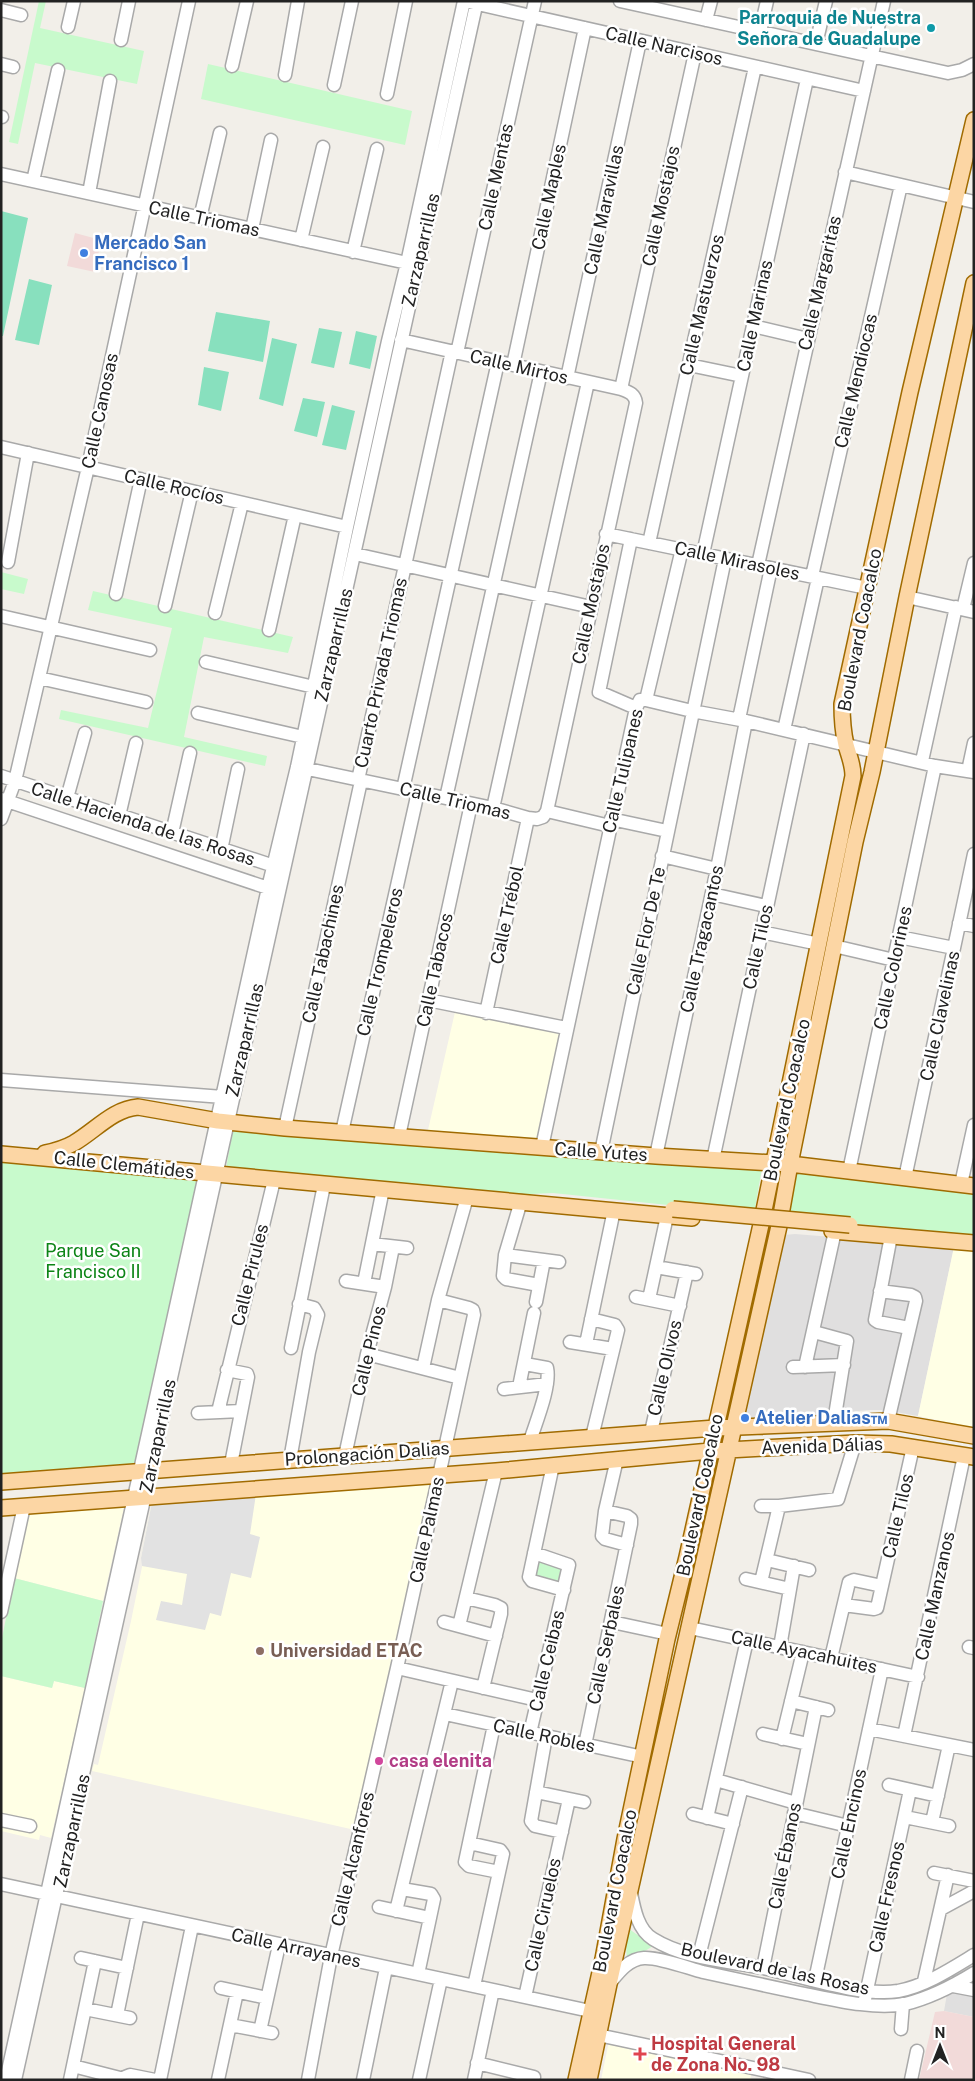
<svg xmlns="http://www.w3.org/2000/svg" width="975" height="2081" viewBox="0 0 975 2081" font-family="'Public Sans',sans-serif">
  <rect width="100%" height="100%" fill="#f2efe9"/>
  <path fill="#e0dfdf" d="M795,1234L954,1247L918,1416L885,1410H870L743,1421L784,1235Z
    M974,1979V2017L944,2011L947,1994Z"/>
  <path fill="#f2dad9" d="M75,233L101,240L95,272L67,266Z
    M944,2011L974,2017V2080H919L935,2012Z"/>
  <path fill="#ffffe5" d="M455,1012L561,1033L538,1138L428,1130Z
    M954,1247L974,1248V1428L918,1416Z
    M433,1479L355,1830L92,1771L94,1764L98,1765L131,1621L143,1562L141,1558L152,1502Z
    M125,1503L103,1601L14,1578L28,1511Z
    M1,1676L52,1688L54,1681L85,1688L51,1838L40,1835L39,1840L1,1831Z
    M609,2041L752,2071L750,2080H601Z"/>
  <path fill="#c8facc" d="M39,1H46L40,28L144,51L137,84L35,63L18,144L9,142Z
    M208,64L412,111L405,145L201,99Z
    M1,572L28,579L24,594L1,589Z
    M93,591L293,637L288,653L204,637L184,737L267,756L265,766L59,719L61,710L148,728L172,628L88,610Z
    M233,1128L762,1168L754,1214L553,1193L509,1195L226,1169Z
    M1,1162L52,1165L203,1181L145,1463L1,1474Z
    M794,1169L974,1190V1235L786,1217Z
    M534,1556L566,1566L562,1588L530,1578Z
    M14,1578L103,1601L85,1688L54,1681L52,1688L1,1676V1643Z
    M625,1926L653,1946L627,1962Z"/>
  <path fill="#88e0be" d="M1,211L28,218L3,336H1Z
    M29,279L52,285L39,345L15,340Z
    M216,312L270,321L263,362L208,351Z
    M319,328L342,332L334,368L311,363Z
    M356,331L377,336L370,369L349,364Z
    M272,338L297,344L283,406L259,399Z
    M204,367L229,372L221,411L198,405Z
    M303,398L325,402L317,437L294,431Z
    M332,405L355,411L346,450L322,445Z"/>
  <path fill="#e2e2e2" d="M256,1494L250,1534L260,1537L251,1578L231,1573L221,1616L210,1613L205,1630L156,1620L161,1601L182,1605L187,1574L142,1566L141,1558L152,1502Z"/>
  <g fill="none" stroke-linecap="round" stroke-linejoin="round">
    <g stroke="#a9a9a9" stroke-width="15">
      <path id="minor" d="M620,1L948,73L962,70L974,64
        M469,2L864,91
        M1,10L21,15
        M706,20L711,1
        M68,27L74,1
        M760,32L767,1
        M121,40L129,1
        M816,44L826,1
        M1,64L13,67
        M232,66L247,1
        M285,75L298,1
        M334,85L352,1
        M387,94L406,1
        M1,117H2
        M845,172L974,202
        M1,174L407,263
        M33,181L58,70
        M89,193L110,81
        M200,218L220,133
        M252,229L271,140
        M301,240L323,147
        M353,252L377,149
        M753,326L808,339
        M401,340L621,389C629,392 635,394 636,403L547,811
        M457,353L535,1
        M513,365L585,28
        M689,365L742,376
        M567,378L640,41
        M621,389L695,53
        M1,447L347,527
        M606,534L867,588
        M631,539L599,692L636,708
        M649,543L755,67
        M355,554L591,607
        M703,554L807,79
        M8,562L28,453
        M758,565L884,1
        M812,576L901,185
        M116,594L141,479
        M907,597L974,612
        M165,606L192,491
        M963,609L974,563
        M215,613L242,503
        M1,616L150,650
        M269,630L295,515
        M206,662L314,687
        M39,678L146,702
        M646,700L682,549
        M198,713L303,737
        M739,719L771,568
        M784,730L818,578
        M922,761L956,607
        M298,767L493,808L528,818L537,819L543,817L547,811L610,826
        M968,771L974,743
        M1,776L280,868
        M358,780L452,351
        M403,789L498,362
        M67,798L85,733
        M446,798L541,372
        M1,799L274,890
        M493,808L588,382
        M119,816L136,743
        M1,819L15,781L88,467L189,1
        M611,819L667,831
        M172,833L190,753
        M221,850L238,769
        M662,856L717,869
        M712,894L766,906
        M959,923L974,926
        M761,932L819,944
        M899,937L954,948
        M834,946L894,960
        M428,1000L566,1028
        M486,1013L528,818
        M1,1080L223,1097
        M285,1128L361,781
        M342,1132L418,792
        M399,1136L471,804
        M542,1147L636,708L640,700H646L692,711L746,721L935,766L974,772
        M601,1152L725,559
        M656,1156L717,869L746,721
        M713,1160L804,734
        M849,1171L935,766
        M905,1178L974,854
        M961,1184L974,1125
        M521,1201L505,1255L503,1276L506,1279L539,1285
        M891,1236L875,1320L878,1322L909,1328
        M372,1244L407,1248
        M505,1255L559,1262
        M656,1267L696,1274
        M346,1281L385,1287
        M364,1283L383,1189
        M880,1291L911,1295L915,1297L916,1301L888,1421
        M636,1297L680,1306
        M649,1299L667,1216
        M536,1302L544,1260
        M591,1319L615,1325L618,1330L592,1437
        M814,1332L847,1341L834,1422
        M570,1342L613,1349
        M586,1344L614,1210
        M291,1348L324,1185
        M367,1354L460,1378
        M525,1364L547,1368C551,1386 536,1422 530,1441
        M793,1367L844,1365
        M805,1367L835,1231
        M423,1368L438,1300L467,1197
        M227,1370L247,1374L248,1377L231,1464
        M519,1387L534,1313
        M504,1389L547,1384
        M218,1412L274,1180
        M198,1413L241,1411
        M651,1432L687,1272
        M345,1456L367,1354L385,1287L393,1247
        M617,1459L605,1511L602,1536L605,1539L627,1545
        M290,1460L309,1352L318,1315L314,1308L299,1304
        M553,1465L529,1577L532,1581L564,1590
        M761,1506H779L838,1499L855,1443
        M767,1560L809,1570
        M746,1579L790,1589
        M761,1582L779,1506
        M466,1598L495,1605L501,1608V1614L483,1688
        M844,1605L874,1609L877,1608L913,1447
        M1,1612L24,1506
        M444,1622L496,1636
        M612,1622L668,1634
        M459,1626L496,1471
        M690,1628L918,1677
        M780,1647L794,1566
        M969,1647L974,1648
        M831,1658L849,1582L854,1580L882,1586
        M397,1668L537,1700
        M791,1701L828,1710
        M445,1714L643,1757
        M494,1725L465,1862L469,1866L499,1872
        M869,1729L974,1750
        M530,1733L569,1565L534,1553
        M763,1734L808,1744
        M546,1736L531,1821L535,1826L562,1832
        M904,1736L964,1456
        M782,1739L803,1652
        M585,1745L631,1524V1519L627,1516L605,1511
        M716,1780L796,1803
        M889,1785L938,1796
        M536,1792L584,1802
        M794,1813L848,1826
        M693,1814L733,1824
        M905,1817L949,1826
        M707,1818L747,1640
        M1,1820L30,1826
        M932,1822L949,1745
        M469,1843L500,1850L503,1854L474,1986
        M934,1873L974,1881
        M1,1884L590,2011
        M402,1889L431,1894L434,1899L418,1974
        M631,1893C634,1909 638,1930 653,1939C685,1959 728,1961 763,1968C802,1976 860,1997 898,1991C925,1986 951,1969 974,1955
        M379,1907L430,1918
        M941,1909L974,1891
        M396,1911L452,1681
        M699,1956L742,1787
        M81,1958L127,1968
        M763,1968L816,1707
        M815,1980L882,1669
        M924,1981L948,1875
        M609,1984C618,1973 628,1959 644,1958C659,1957 688,1968 703,1972C735,1979 768,1986 800,1993C831,1999 873,2010 905,2004C929,1998 953,1986 974,1973
        M953,1986L974,1990
        M221,1988L267,1998
        M525,1997L569,1799
        M865,1999L910,1790
        M85,2009L130,2018
        M117,2015L138,1914
        M230,2025L272,2033
        M901,2029L903,2004
        M260,2031L279,1945
        M598,2035L809,2080
        M477,2063L534,2077
        M73,2066L124,2079
        M6,2080L268,888L297,767L347,527L388,341L407,263L464,1
        M15,2080L477,1
        M70,2080L95,1961
        M124,2080L125,2077L130,2075L155,2080
        M160,2080L192,1926
        M218,2080L237,1992
        M308,2080L331,1956L397,1668L474,1315L473,1310L469,1308L438,1300
        M363,2080L386,1968
        M419,2080L441,1979
        M474,2080L493,1990
        M911,2080L917,2051"/>
    </g>
    <g stroke="#a06b00" stroke-width="18">
      <path id="major" d="M45,1153C55,1151 65,1148 74,1143C96,1130 113,1109 138,1107L218,1121L285,1128L656,1156L790,1164L974,1186
        M1,1154L692,1218
        M832,1231L974,1243
        M1,1482L715,1428L888,1421L974,1436
        M1,1508L496,1471L710,1451L855,1443L891,1444L974,1457
        M576,2080L603,1959L625,1839L667,1639L687,1557L762,1220L853,776C853,764 849,756 846,745C843,732 842,718 842,704L910,392L974,120
        M589,2080L609,1984L779,1226L790,1164L855,842L872,772L907,597L974,283"/>
    </g>
    <use href="#minor" stroke="#fff" stroke-width="12"/>
    <use href="#major" stroke="#fcd6a4" stroke-width="15"/>
    <g stroke="#a06b00" stroke-width="18" stroke-linecap="butt">
      <path id="major-bridge" d="M673,1209L850,1225"/>
    </g>
    <use href="#major-bridge" stroke="#fcd6a4" stroke-width="15"/>
  </g>
  <circle fill="#0f9aa8" stroke="#fff" stroke-width="2" cx="931" cy="28" r="5"/>
  <g fill="#3f7fe0" stroke="#fff" stroke-width="2">
    <circle cx="84" cy="253" r="5"/>
    <circle cx="745" cy="1418" r="5"/>
  </g>
  <circle fill="#8d6e63" stroke="#fff" stroke-width="2" cx="260" cy="1651" r="5"/>
  <circle fill="#d1479c" stroke="#fff" stroke-width="2" cx="379" cy="1761" r="5"/>
  <path fill="#e0444e" stroke="#fff" stroke-width="2" d="M637.5 2046.5h5v5h5v5h-5v5h-5v-5h-5v-5h5z"/>
  <g text-anchor="middle" stroke-width="5" stroke-linejoin="round" paint-order="stroke">
    <g font-size="18" font-weight="bold" fill="#0d838f" stroke="#fff" text-anchor="end">
      <text x="921" y="24">Parroquia de Nuestra<tspan x="921" dy="21">Señora de Guadalupe</tspan></text>
    </g>
    <g font-size="18" fill="#222" stroke="#fff">
      <text transform="translate(664 46) rotate(13)" y="6">Calle Narcisos</text>
      <text transform="translate(496 177) rotate(-78)" y="6">Calle Mentas</text>
      <text transform="translate(549 197) rotate(-78)" y="6">Calle Maples</text>
      <text transform="translate(661 206) rotate(-78)" y="6">Calle Mostajos</text>
      <text transform="translate(604 210) rotate(-78)" y="6">Calle Maravillas</text>
      <text transform="translate(204 219) rotate(12)" y="6">Calle Triomas</text>
      <text transform="translate(421 250) rotate(-77)" y="6">Zarzaparrillas</text>
      <text transform="translate(820 283) rotate(-77)" y="6">Calle Margaritas</text>
      <text transform="translate(702 305) rotate(-77)" y="6">Calle Mastuerzos</text>
      <text transform="translate(755 316) rotate(-78)" y="6">Calle Marinas</text>
      <text transform="translate(519 367) rotate(13)" y="6">Calle Mirtos</text>
      <text transform="translate(856 381) rotate(-77)" y="6">Calle Mendiocas</text>
      <text transform="translate(100 411) rotate(-78)" y="6">Calle Canosas</text>
      <text transform="translate(174 487) rotate(13)" y="6">Calle Rocíos</text>
      <text transform="translate(737 561) rotate(12)" y="6">Calle Mirasoles</text>
      <text transform="translate(591 604) rotate(-78)" y="6">Calle Mostajos</text>
      <text transform="translate(860 630) rotate(-79)" y="6">Boulevard Coacalco</text>
      <text transform="translate(334 645) rotate(-77)" y="6">Zarzaparrillas</text>
      <text transform="translate(381 673) rotate(-78)" y="6">Cuarto Privada Triomas</text>
      <text transform="translate(623 771) rotate(-77)" y="6">Calle Tulipanes</text>
      <text transform="translate(455 801) rotate(13)" y="6">Calle Triomas</text>
      <text transform="translate(143 824) rotate(18)" y="6">Calle Hacienda de las Rosas</text>
      <text transform="translate(507 915) rotate(-78)" y="6">Calle Trébol</text>
      <text transform="translate(646 931) rotate(-78)" y="6">Calle Flor De Te</text>
      <text transform="translate(702 939) rotate(-78)" y="6">Calle Tragacantos</text>
      <text transform="translate(758 947) rotate(-78)" y="6">Calle Tilos</text>
      <text transform="translate(323 954) rotate(-78)" y="6">Calle Tabachines</text>
      <text transform="translate(380 962) rotate(-77)" y="6">Calle Trompeleros</text>
      <text transform="translate(893 968) rotate(-78)" y="6">Calle Colorines</text>
      <text transform="translate(435 970) rotate(-78)" y="6">Calle Tabacos</text>
      <text transform="translate(940 1016) rotate(-78)" y="6">Calle Clavelinas</text>
      <text transform="translate(245 1040) rotate(-77)" y="6">Zarzaparrillas</text>
      <text transform="translate(787 1100) rotate(-78)" y="6">Boulevard Coacalco</text>
      <text transform="translate(601 1152) rotate(4)" y="6">Calle Yutes</text>
      <text transform="translate(124 1165) rotate(6)" y="6">Calle Clemátides</text>
      <text transform="translate(250 1275) rotate(-76)" y="6">Calle Pirules</text>
      <text transform="translate(369 1351) rotate(-76)" y="6">Calle Pinos</text>
      <text transform="translate(665 1368) rotate(-77)" y="6">Calle Olivos</text>
      <text transform="translate(158 1436) rotate(-78)" y="6">Zarzaparrillas</text>
      <text transform="translate(822 1446) rotate(-2)" y="6">Avenida Dálias</text>
      <text transform="translate(367 1454) rotate(-4)" y="6">Prolongación Dalias</text>
      <text transform="translate(700 1495) rotate(-78)" y="6">Boulevard Coacalco</text>
      <text transform="translate(898 1516) rotate(-77)" y="6">Calle Tilos</text>
      <text transform="translate(427 1530) rotate(-78)" y="6">Calle Palmas</text>
      <text transform="translate(935 1596) rotate(-78)" y="6">Calle Manzanos</text>
      <text transform="translate(606 1645) rotate(-78)" y="6">Calle Serbales</text>
      <text transform="translate(804 1652) rotate(12)" y="6">Calle Ayacahuites</text>
      <text transform="translate(547 1661) rotate(-77)" y="6">Calle Ceibas</text>
      <text transform="translate(544 1736) rotate(12)" y="6">Calle Robles</text>
      <text transform="translate(849 1824) rotate(-78)" y="6">Calle Encinos</text>
      <text transform="translate(72 1831) rotate(-78)" y="6">Zarzaparrillas</text>
      <text transform="translate(785 1856) rotate(-79)" y="6">Calle Ébanos</text>
      <text transform="translate(353 1859) rotate(-77)" y="6">Calle Alcanfores</text>
      <text transform="translate(615 1891) rotate(-79)" y="6">Boulevard Coacalco</text>
      <text transform="translate(887 1897) rotate(-78)" y="6">Calle Fresnos</text>
      <text transform="translate(543 1915) rotate(-78)" y="6">Calle Ciruelos</text>
      <text transform="translate(296 1948) rotate(12)" y="6">Calle Arrayanes</text>
      <text transform="translate(775 1969) rotate(12)" y="6">Boulevard de las Rosas</text>
    </g>
    <g font-size="18" font-weight="bold" fill="#366cbe" stroke="#fff" text-anchor="start">
      <text x="94" y="249">Mercado San<tspan x="94" dy="21">Francisco 1</tspan></text>
      <text x="755" y="1424">Atelier Dalias™</text>
    </g>
    <g font-size="18" fill="#0c8416" stroke="#fff">
      <text x="93" y="1257">Parque San<tspan x="93" dy="21">Francisco II</tspan></text>
    </g>
    <g font-size="18" font-weight="bold" fill="#785e54" stroke="#fff" text-anchor="start">
      <text x="270" y="1657">Universidad ETAC</text>
    </g>
    <g font-size="18" font-weight="bold" fill="#b23c85" stroke="#fff" text-anchor="start">
      <text x="389" y="1767">casa elenita</text>
    </g>
    <g font-size="18" font-weight="bold" fill="#be3a42" stroke="#fff" text-anchor="start">
      <text x="651" y="2050">Hospital General<tspan x="651" dy="21">de Zona No. 98</tspan></text>
    </g>
  </g>
  <rect width="975" height="2081" fill="none" stroke="#222222" stroke-width="5"/>
  <g transform="translate(940 2046)" stroke="#ffffff" stroke-width="4" paint-order="stroke">
  <path d="M0-4L9 19L0 12L-9 19Z" fill="#222222"/>
  <text y="-8" font-size="14" font-weight="bold" text-anchor="middle" fill="#222222">N</text>
  </g>
</svg>
